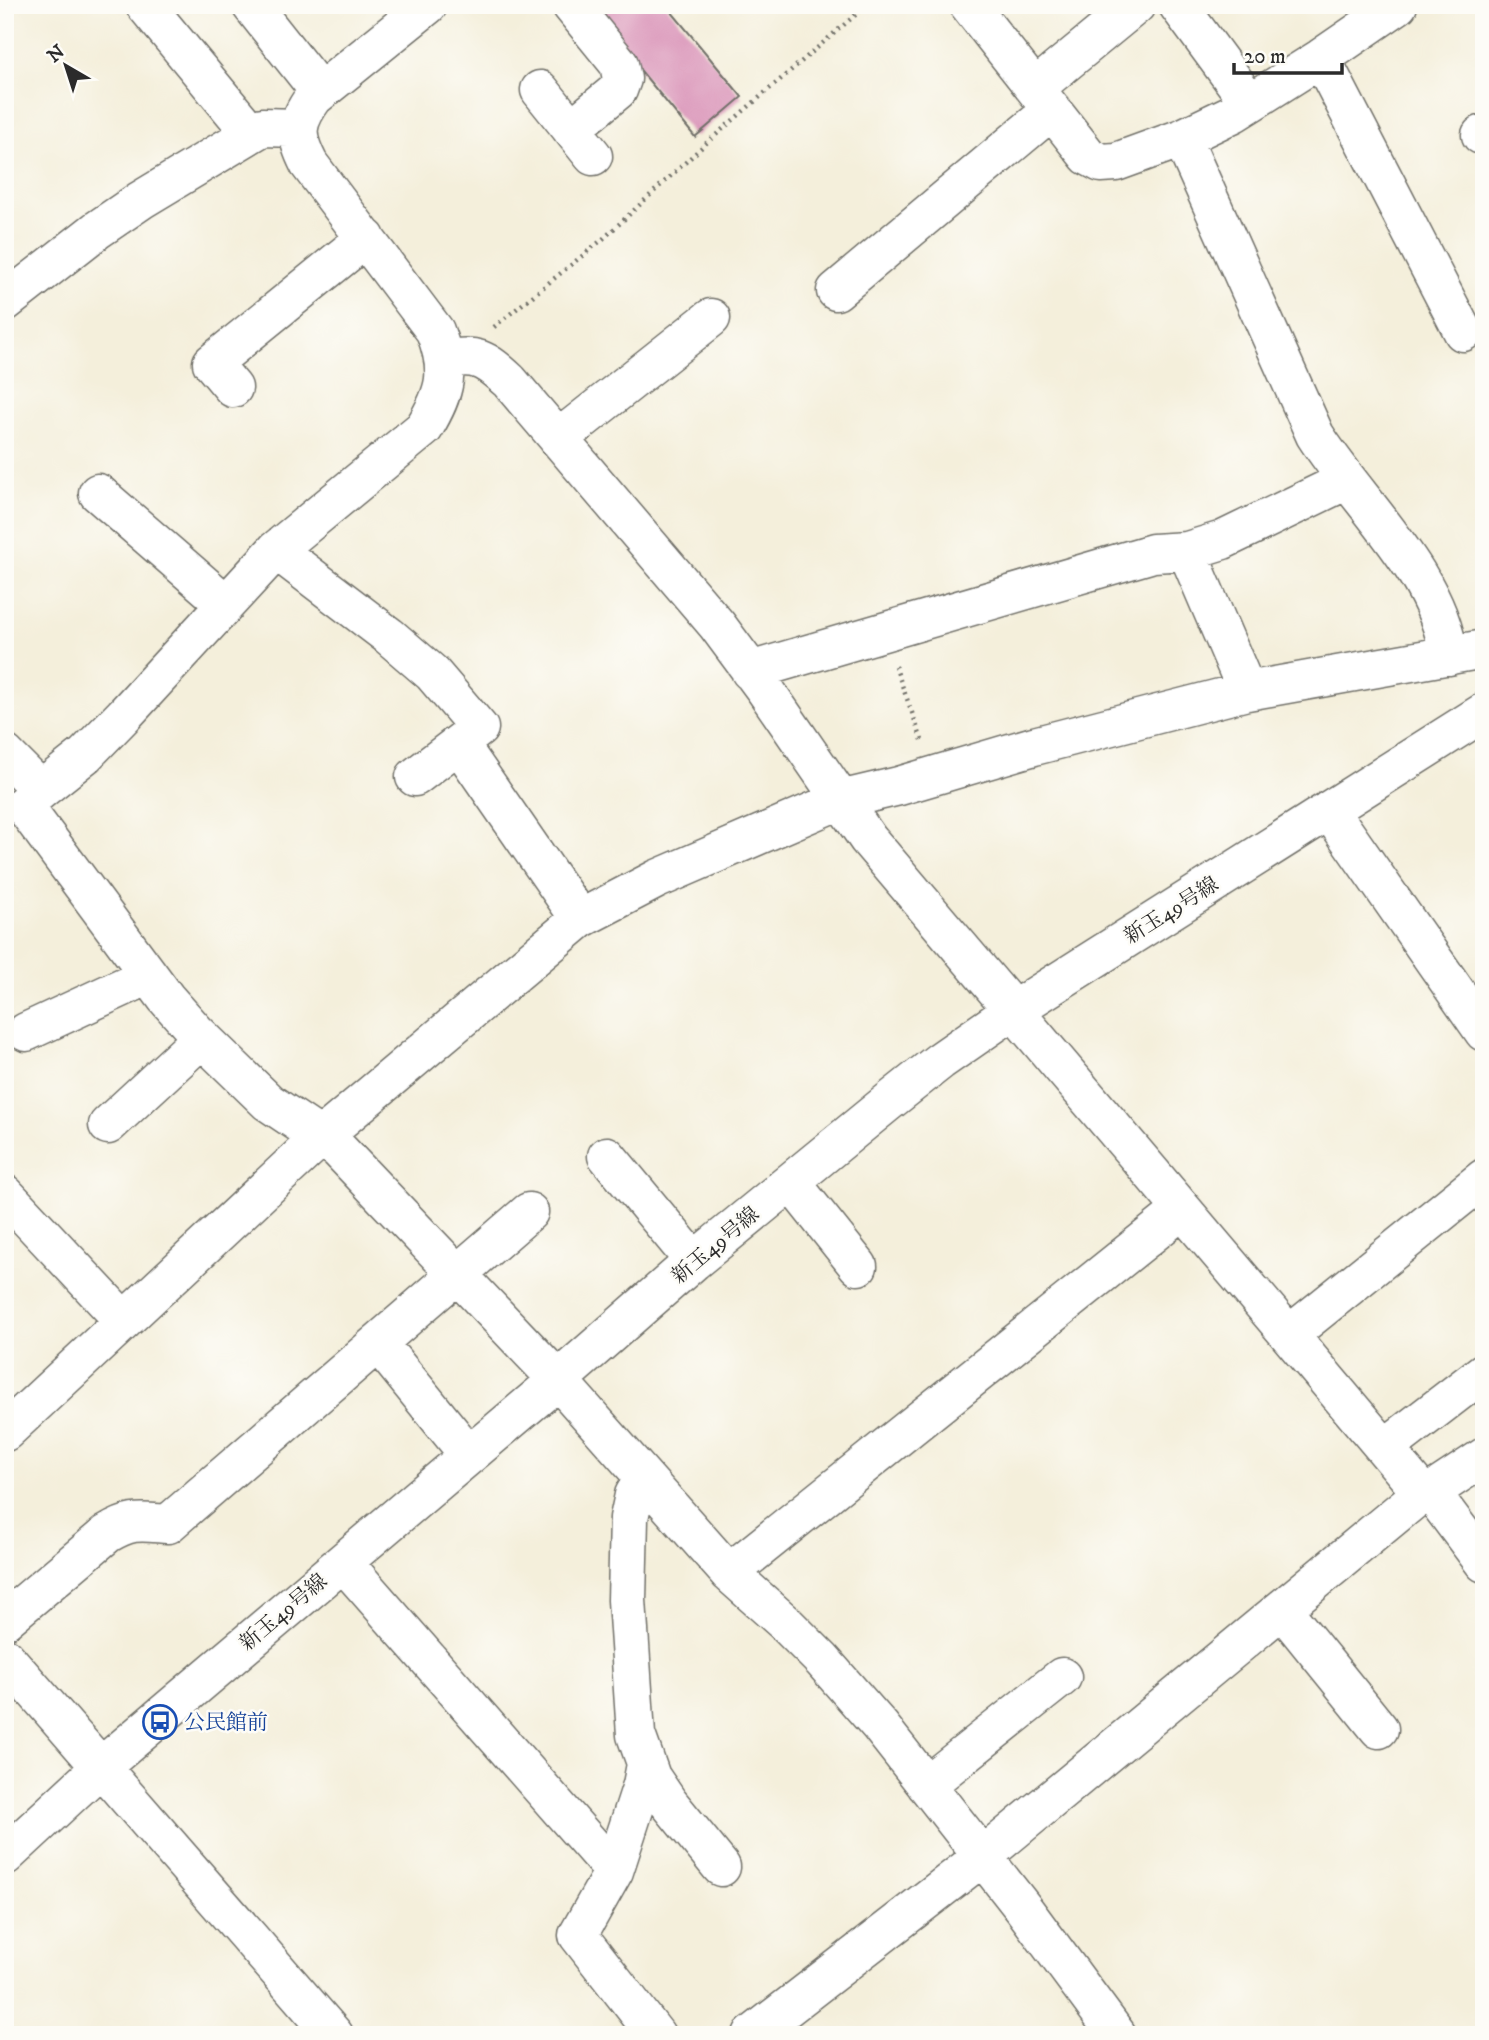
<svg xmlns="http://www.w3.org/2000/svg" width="1489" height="2040" viewBox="0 0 1489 2040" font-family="'IM FELL DW Pica','Noto Serif JP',serif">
  <rect width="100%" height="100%" fill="#fdfcf7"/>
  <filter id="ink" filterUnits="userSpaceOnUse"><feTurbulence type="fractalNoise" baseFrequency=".0143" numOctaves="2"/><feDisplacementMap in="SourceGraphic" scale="14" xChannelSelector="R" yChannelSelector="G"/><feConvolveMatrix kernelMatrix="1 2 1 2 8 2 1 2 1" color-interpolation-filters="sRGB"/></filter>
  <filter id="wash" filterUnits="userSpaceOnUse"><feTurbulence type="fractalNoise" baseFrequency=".00686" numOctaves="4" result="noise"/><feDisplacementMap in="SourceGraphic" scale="28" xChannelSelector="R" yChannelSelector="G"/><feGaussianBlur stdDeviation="1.57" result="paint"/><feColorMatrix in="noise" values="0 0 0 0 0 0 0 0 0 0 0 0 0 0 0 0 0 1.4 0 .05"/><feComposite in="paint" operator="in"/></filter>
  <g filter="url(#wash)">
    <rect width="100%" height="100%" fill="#f4efdb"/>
    <g id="blocks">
      <path fill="#da95b9" d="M587,5H666L742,97L695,137Z"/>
    </g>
  </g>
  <g filter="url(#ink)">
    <use href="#blocks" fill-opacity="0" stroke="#717069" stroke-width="2"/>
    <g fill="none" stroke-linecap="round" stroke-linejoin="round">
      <g stroke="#717069" stroke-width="41">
        <path id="minor" d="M145,5L251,133
          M251,5L320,92
          M969,5L1088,156L1101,163L1116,162L1182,138L1234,113L1321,58L1398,5
          M1178,5L1250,103
          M1321,58L1463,332
          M1035,88L1136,5
          M540,90L593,156
          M571,129L618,90L622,79L619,64L571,5
          M1481,135L1484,134
          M1182,138L1315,435C1359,504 1437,572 1449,656
          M836,291L1052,110
          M5,302L97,230L141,200L262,127L298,128
          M444,360C476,353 485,359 509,381L717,625L766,691L868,839L1289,1335
          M233,388L212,363L366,238
          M558,439L711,318
          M98,493L226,604
          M276,550L389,636L432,673L479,728L415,777
          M1187,551L1247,691
          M750,671L1153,553L1187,551L1223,540L1347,480
          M459,744L580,919
          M5,754L41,790L23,805L166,998L197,1033L268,1102L338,1149L558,1380L729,1573L784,1622L822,1660L880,1726L1023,1908L1117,2035
          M41,790L85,755L124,715L276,550L424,428C446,391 451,372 435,331L309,164C294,135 295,123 314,97L428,5
          M1329,810L1484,1032
          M26,1032L149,975
          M108,1125L202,1038
          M607,1156L694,1261
          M791,1182L858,1266
          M5,1194L124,1321
          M378,1343L469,1455
          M5,1432L322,1136L580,919L657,879L840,800L899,786L1034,746L1247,691L1484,649
          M1385,1448L1484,1372
          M644,1477L634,1495L629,1518L627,1600L636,1735L651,1777L668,1802L721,1867
          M1431,1492L1484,1563
          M1422,1493L1289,1335L1484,1178
          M343,1562L614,1871
          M729,1573L1182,1210
          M1282,1609L1379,1729
          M5,1620L107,1534C132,1519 140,1522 168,1524L529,1212
          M5,1657L334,2035
          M646,1764L642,1785L614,1871L578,1935L656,2035
          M926,1785L1062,1677
          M5,1856L102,1766L558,1380L694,1261L887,1103L940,1061L1012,1011L1484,712
          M752,2035L982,1857L1422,1493L1431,1492L1484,1457"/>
      </g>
      <path stroke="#717069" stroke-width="4.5" stroke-dasharray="2 5" stroke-linecap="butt" d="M494,327L603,239L703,146L867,5
        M895,666L922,740"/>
      <use href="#minor" stroke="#fff" stroke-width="38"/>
    </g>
  </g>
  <defs>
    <g id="bus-ring" transform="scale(1.75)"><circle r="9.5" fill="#fdfcf7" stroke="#1a4fb4" stroke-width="1.5"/><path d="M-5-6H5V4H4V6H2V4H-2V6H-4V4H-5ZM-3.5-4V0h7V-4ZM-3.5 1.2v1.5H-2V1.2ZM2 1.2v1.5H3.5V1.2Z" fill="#1a4fb4"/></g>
  </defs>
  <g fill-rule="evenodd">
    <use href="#bus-ring" x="160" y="1722"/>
  </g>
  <g text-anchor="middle" stroke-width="5" stroke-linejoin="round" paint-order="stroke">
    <g font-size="21" fill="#2b2b2b" stroke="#fdfcf7">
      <text transform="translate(1171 910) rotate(-32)" y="7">新玉49号線</text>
      <text transform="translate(715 1245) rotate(-40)" y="7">新玉49号線</text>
      <text transform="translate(283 1612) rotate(-40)" y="7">新玉49号線</text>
    </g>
    <g font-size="21" fill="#164399" stroke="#fdfcf7" text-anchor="start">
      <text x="184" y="1729">公民館前</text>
    </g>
  </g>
  <rect width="1489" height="2040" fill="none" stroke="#fdfcf7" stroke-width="28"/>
  <g transform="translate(66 66) rotate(321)" stroke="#fdfcf7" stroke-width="5" paint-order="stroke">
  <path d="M0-5L12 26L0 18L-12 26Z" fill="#2b2b2b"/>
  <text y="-10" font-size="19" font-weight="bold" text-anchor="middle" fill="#2b2b2b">N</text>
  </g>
  <path d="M1234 63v10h108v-10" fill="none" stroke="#2b2b2b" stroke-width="3.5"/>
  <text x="1244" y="63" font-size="21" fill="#2b2b2b" stroke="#fdfcf7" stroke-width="5" paint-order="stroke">20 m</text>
</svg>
